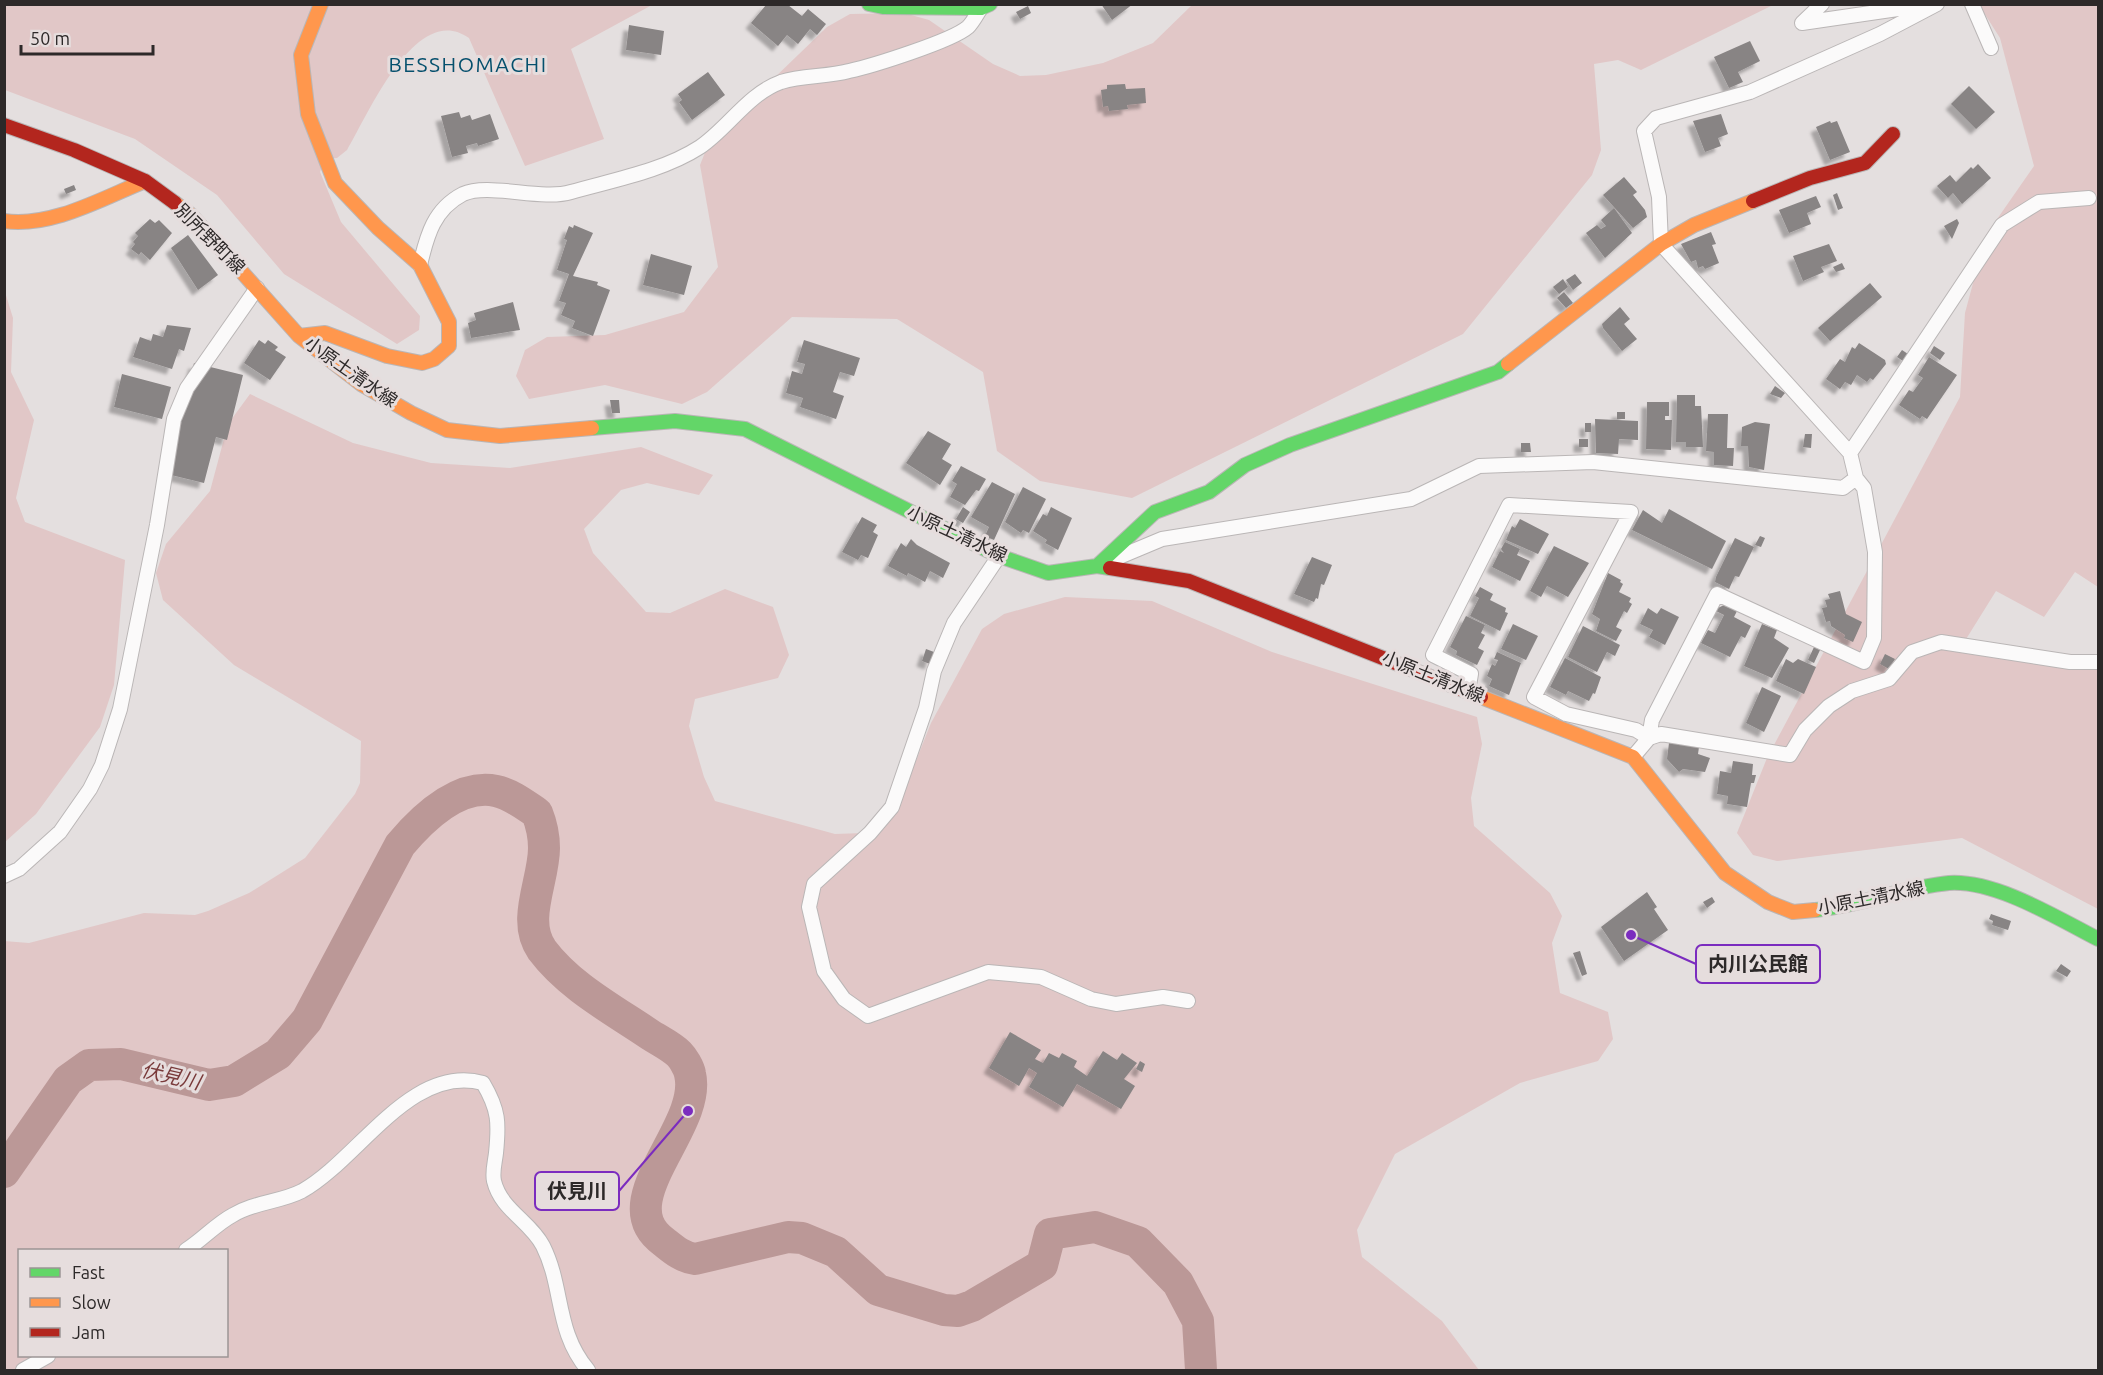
<svg xmlns="http://www.w3.org/2000/svg" width="2103" height="1375" viewBox="0 0 2103 1375" font-family="Ubuntu,'Noto Sans JP',sans-serif">
  <defs>
    <filter id="shadow"><feDropShadow dx="-5.5" dy="5.5" stdDeviation="1.5" flood-color="#0004"/></filter>
  </defs>
  <rect width="100%" height="100%" fill="#e4dfdf"/>
  <path fill="#e1c7c7" fill-rule="evenodd" d="M4,5H652L571,49L604,139L525,166L469,38C416,0 368,115 347,150L337,158L325,159L320,172L341,222L420,316L419,330L397,344L284,274L217,195L135,139L5,90Z
    M1192,5H1773L1641,70L1618,60L1594,64L1601,150L1592,175L1463,334L1132,498L1040,481L997,451L983,372L897,319L792,317L707,392L682,404L605,385L529,399L516,376L525,350L547,337L605,335L684,312L718,267L700,165L710,140L827,27L850,14L904,13L929,20L993,64L1020,76L1046,75L1103,63L1153,43Z
    M1979,5H2098V587L2075,572L2044,617L1996,591L1963,644L2098,664V909L1962,838L1777,861L1753,855L1737,833L1767,758L1960,397L1965,313L1986,235L2034,166L2000,38Z
    M5,292L13,318L11,372L34,420L16,498L25,522L125,560L114,685L100,727L36,814L5,842Z
    M250,394L353,443L431,463L510,468L641,447L713,475L699,495L647,483L621,490L584,529L593,553L646,612L670,613L725,589L773,607L789,655L778,678L695,699L689,726L704,777L715,801L835,834L863,833L902,796L931,723L982,629L1004,614L1065,597L1152,601L1272,652L1477,717L1482,744L1471,798L1474,826L1550,893L1562,916L1552,943L1560,993L1608,1012L1613,1039L1598,1061L1520,1083L1395,1154L1357,1230L1362,1257L1442,1321L1479,1370H5L4,941L29,943L144,913L195,915L208,911L249,893L305,858L355,794L360,783L361,741L234,665L163,600L156,573L166,544L210,491L228,424ZM20,1250H226V1356H20Z"/>
  <g fill="none" stroke-linecap="round" stroke-linejoin="round">
    <path stroke="#bb9897" stroke-width="32" d="M4,1172L68,1080L89,1065L121,1064L209,1085L234,1081L278,1054L307,1020L400,845C422,819 458,783 496,791C511,794 525,805 537,813C541,823 544,837 544,848C544,881 521,920 542,950C569,986 612,1009 649,1034C658,1040 671,1046 679,1054C683,1058 689,1068 690,1074C703,1128 607,1201 664,1242C674,1250 682,1257 695,1259L788,1237L802,1238L836,1252L878,1290L944,1310L958,1311L972,1306L1042,1265L1050,1234L1095,1227L1138,1242L1178,1283L1198,1321L1201,1370"/>
  </g>
  <path fill="#888484" filter="url(#shadow)" d="M1101,4H1133L1112,20Z
    M766,5H788L802,16L808,9L826,24L817,35L810,29L798,44L787,35L778,46L751,23Z
    M1028,6L1031,13L1020,19L1016,12Z
    M629,25L664,31L661,55L626,50Z
    M1750,41L1760,61L1738,72L1743,82L1729,88L1714,57Z
    M708,72L725,95L692,120L679,102L682,100L678,94Z
    M1125,84L1126,89L1145,88L1146,103L1127,105L1128,109L1109,111L1108,106L1103,107L1101,90L1107,89V85Z
    M1969,86L1995,112L1976,129L1951,104Z
    M459,112L461,118L470,115L472,120L490,114L499,139L478,146L477,143L466,146L468,153L452,157L441,116Z
    M1721,114L1728,134L1718,138L1721,146L1705,152L1693,121Z
    M1830,121L1831,123L1837,121L1850,152L1830,160L1816,127Z
    M1978,164L1991,178L1962,204L1953,193L1948,198L1937,186L1950,175L1956,182L1971,167L1973,169Z
    M1624,177L1637,192L1633,195L1645,210L1647,217L1633,228L1603,195Z
    M74,185L76,190L66,194L64,189Z
    M1837,193L1843,208L1838,210L1833,195Z
    M1816,196L1821,207L1807,213L1811,224L1789,233L1779,210Z
    M1614,208L1632,233L1605,258L1586,233L1597,225L1601,229L1606,226L1601,220Z
    M150,219L155,223L159,220L172,233L150,260L141,252L139,255L131,249L135,244L133,242L138,236L135,233Z
    M1957,219L1959,223L1952,239L1944,226Z
    M574,225L593,233L573,276L598,282L597,285L610,290L593,336L572,328L575,321L561,315L566,303L559,301L569,274L557,270L567,240L564,239L569,226L573,228Z
    M1711,232L1716,244L1712,245L1719,263L1705,269L1703,266L1698,268L1696,260L1691,262L1681,244Z
    M188,235L218,275L198,290L171,248Z
    M1829,244L1837,261L1821,267L1824,272L1803,281L1793,256Z
    M651,254L692,266L684,295L643,285Z
    M1842,263L1845,269L1836,272L1833,267Z
    M1575,274L1582,283L1573,290L1566,280Z
    M1563,279L1568,287L1559,294L1553,287Z
    M1870,283L1882,297L1830,341L1818,328Z
    M1564,292L1573,303L1566,308L1557,298Z
    M513,302L520,330L471,338L468,323L476,320L474,313Z
    M1620,307L1630,319L1624,324L1637,339L1622,351L1603,328L1602,324Z
    M167,325L191,328L184,351L179,349L172,369L133,357L140,337L151,341L153,334L163,337Z
    M259,340L265,344L268,340L278,347L275,350L286,357L270,380L244,363Z
    M804,340L860,358L854,376L840,372L833,392L844,396L836,419L800,407L803,398L786,393L792,371L802,374L805,364L797,362Z
    M1859,343L1885,360L1886,364L1873,380L1870,378L1867,382L1857,375L1851,385L1845,382L1840,389L1826,379L1840,359L1845,362L1852,347L1855,349Z
    M1934,346L1945,353L1940,360L1930,353Z
    M1902,350L1908,354L1903,361L1897,357Z
    M1929,357L1957,375L1927,419L1922,416L1920,419L1899,405L1909,390L1913,392L1923,378L1918,375Z
    M194,363L243,375L227,440L216,437L204,483L167,474Z
    M122,374L171,387L162,419L114,407Z
    M1775,386L1785,393L1781,398L1770,394Z
    M1677,395H1695V406H1701L1703,447H1686V442H1676Z
    M610,400H619L620,413H612Z
    M1647,402H1669V416H1665V420H1672L1671,450L1646,449Z
    M1617,412H1625V419H1617Z
    M1708,414H1728L1727,448H1734L1733,466L1714,465V452L1706,451Z
    M1595,419L1638,421V440L1619,439L1618,454L1596,453Z
    M1755,422L1770,424L1764,470L1749,467L1748,446H1741L1742,427Z
    M1585,423H1591V432H1585Z
    M928,431L951,444L942,459L952,465L940,485L906,463Z
    M1805,434H1812L1811,448L1803,447Z
    M1579,439H1588V447H1579Z
    M1521,443H1530L1531,452H1521Z
    M961,466L986,479L979,491L976,490L965,505L950,497L957,484L952,481Z
    M992,482L1015,494L994,540L985,536L989,527L971,517Z
    M1023,487L1046,499L1029,533L1023,530L1021,533L1005,522Z
    M963,507L970,512L963,523L956,519Z
    M1051,507L1072,518L1058,550L1045,543L1047,540L1033,531L1043,514L1047,516Z
    M1669,509L1726,541L1712,569L1632,530L1643,510L1662,523Z
    M862,517L877,525L873,532L878,535L868,558L861,555L858,560L842,552Z
    M1520,519L1549,534L1538,554L1506,540L1512,526L1515,528Z
    M1760,536L1765,538L1761,547L1755,545Z
    M1735,538L1754,547L1739,577L1735,576L1729,589L1715,582L1716,577Z
    M911,539L917,545L950,563L943,578L930,571L925,582L908,573L907,576L888,566L901,543L906,547Z
    M1505,542L1520,549L1517,555L1530,561L1520,581L1492,567L1500,551L1504,553L1501,549Z
    M1554,546L1589,563L1568,597L1547,586L1541,597L1530,591Z
    M1312,557L1332,565L1324,585L1321,584L1318,599L1316,598L1314,602L1294,594Z
    M1608,573L1621,580L1620,582L1623,584L1619,592L1631,598L1629,602L1632,604L1627,613L1624,611L1616,627L1622,630L1616,641L1596,631L1600,619L1592,614Z
    M1480,587L1493,594L1490,600L1506,608L1505,612L1508,613L1500,631L1470,616L1479,598L1475,596Z
    M1840,591L1846,614L1862,622L1853,642L1844,638L1845,635L1831,626L1830,621L1826,622L1822,608L1827,607L1825,600L1830,599L1828,594Z
    M1724,605L1737,611L1734,617L1751,626L1745,638L1741,636L1730,657L1701,643L1708,630L1715,633L1724,615L1714,610Z
    M1648,608L1657,614L1661,608L1679,617L1665,645L1649,637L1653,630L1640,624Z
    M1466,616L1485,625L1481,633L1485,635L1478,648L1484,651L1477,665L1456,655L1457,651L1450,647Z
    M1513,624L1538,636L1526,660L1501,649Z
    M1762,624L1777,630L1774,638L1789,648L1772,678L1744,666Z
    M1583,626L1620,645L1615,656L1607,652L1597,672L1568,657Z
    M1814,647L1820,650L1814,663L1808,660Z
    M926,649L934,652L930,664L922,661Z
    M1497,652L1521,663L1509,695L1489,686L1492,679L1487,676L1492,664L1495,666L1498,660L1494,659Z
    M1885,654L1895,659L1889,669L1880,664Z
    M1565,658L1601,677L1595,694L1593,693L1589,701L1568,691L1566,695L1550,687Z
    M1786,659L1793,663L1798,659L1816,667L1804,694L1776,681Z
    M1762,687L1781,696L1764,732L1746,723Z
    M1669,743L1699,747L1698,754L1710,758L1705,772L1683,769L1679,772L1667,759Z
    M1733,761L1753,764L1752,775H1756L1754,783H1751L1747,807L1727,804L1728,796L1717,794L1720,771L1731,773Z
    M1647,892L1657,907L1654,909L1668,930L1624,961L1601,927Z
    M1712,897L1715,902L1707,908L1703,902Z
    M1991,914L2011,921L2008,930L1992,925L1993,921L1989,919Z
    M1580,951L1587,974L1582,976L1573,953Z
    M2061,964L2071,971L2067,977L2056,971Z
    M1010,1032L1041,1050L1035,1059L1043,1063L1049,1053L1059,1058L1062,1053L1077,1061L1074,1067L1087,1076L1103,1051L1117,1060L1122,1053L1137,1063L1124,1079L1135,1086L1121,1109L1077,1084L1063,1107L1029,1087L1037,1073L1029,1068L1019,1086L989,1068Z
    M1140,1061L1145,1064L1142,1072L1136,1069Z"/>
  <g fill="none" stroke-linecap="round" stroke-linejoin="round">
    <g stroke="#bab6b6" stroke-width="16">
      <path id="street" d="M1822,4L1802,23L1925,5
        M1972,4L1991,48
        M420,265C427,235 434,209 463,194C488,182 541,201 571,192C613,180 663,171 700,147C728,128 748,94 781,82C802,75 827,77 849,71C872,66 952,41 968,27C973,22 977,14 981,8L978,4
        M1850,453L1661,244L1659,197L1644,131L1656,118L1750,92L1880,34L1937,4
        M999,556L954,623L934,671L926,708L892,807L870,833L814,884L809,907L824,971L844,999L868,1016L988,972L1041,977L1091,999L1116,1004L1163,997L1188,1001
        M1107,562L1162,539L1411,499L1479,466L1593,462L1843,488L1856,478
        M1468,691L1471,674L1433,655L1509,505L1631,512L1534,697L1566,714L1636,730L1649,738L1633,757
        M1649,738L1652,720L1717,594L1864,662L1874,638L1875,552L1864,488L1856,478L1850,453L2002,225L2039,202L2089,198
        M1649,738L1661,734L1790,755L1805,730L1829,706L1852,691L1889,679L1912,652L1941,642L2070,662H2098
        M4,876L19,869L60,832L90,789L102,765L120,709L157,525L174,419L187,388L257,288
        M186,1250C202,1240 216,1224 233,1215C254,1202 281,1202 302,1191C358,1160 411,1063 483,1083C499,1110 499,1123 496,1153C495,1162 492,1172 494,1181C501,1210 530,1221 543,1246C564,1288 555,1331 588,1370
        M23,1370L48,1356"/>
    </g>
    <g stroke="#bab6b6" stroke-width="16">
      <path id="fast" d="M869,4L883,7L981,8L990,4
        M592,428L675,421L745,429L999,556L1048,573L1097,566L1110,568
        M1097,566L1155,512L1209,492L1245,465L1290,445L1498,372L1508,364
        M1815,910C1860,906 1904,887 1949,883C1996,880 2057,918 2098,939"/>
    </g>
    <g stroke="#bab6b6" stroke-width="16">
      <path id="slow" d="M175,203L191,215L299,336L361,384L411,413L447,430L500,436L592,428
        M4,221C51,228 103,198 145,181
        M299,336L325,333L387,356L422,363L434,359L449,346V322L420,265L378,228L335,183L308,114L301,55L321,4
        M1508,364L1661,244L1694,225L1753,201
        M1481,697L1633,757L1725,873L1768,902L1793,912L1815,910"/>
    </g>
    <g stroke="#bab6b6" stroke-width="16">
      <path id="jam" d="M4,125L74,150L145,181L175,203
        M1753,201L1810,178L1865,163L1893,134
        M1110,568L1189,581L1481,697"/>
    </g>
    <use href="#street" stroke="#fbfafa" stroke-width="14"/>
    <use href="#fast" stroke="#63d668" stroke-width="14"/>
    <use href="#slow" stroke="#ff974d" stroke-width="14"/>
    <use href="#jam" stroke="#b3261e" stroke-width="14"/>
  </g>
  <g text-anchor="middle" stroke-width="6" stroke-linejoin="round" paint-order="stroke">
    <g font-size="18" fill="#2d2929" stroke="#e6dddd">
      <text transform="translate(210 239) rotate(45)" y="6">別所野町線</text>
      <text transform="translate(351 372) rotate(35)" y="6">小原土清水線</text>
      <text transform="translate(957 534) rotate(25)" y="6">小原土清水線</text>
      <text transform="translate(1433 677) rotate(22)" y="6">小原土清水線</text>
      <text transform="translate(1871 898) rotate(-11)" y="6">小原土清水線</text>
    </g>
    <g font-size="20" font-style="italic" fill="#793a3a" stroke="#e6dddd">
      <text transform="translate(171 1076) rotate(13)" y="7">伏見川</text>
    </g>
    <g font-size="21" letter-spacing="1.5" fill="#05506d" stroke="#e6dddd">
      <text x="468" y="72">BESSHOMACHI</text>
    </g>
  </g>
  <path fill="none" stroke="#7b2cbf" stroke-width="2" d="M1631 935L1696 964M688 1111L619 1191"/>
  <g fill="#7b2cbf" stroke="#e6dddd" stroke-width="2">
    <circle cx="1631" cy="935" r="6"/>
    <circle cx="688" cy="1111" r="6"/>
  </g>
  <g fill="#e6dddd" stroke="#7b2cbf" stroke-width="2">
    <rect x="1696" y="945" width="124" height="38" rx="6"/>
    <rect x="535" y="1172" width="84" height="38" rx="6"/>
  </g>
  <g font-size="20" text-anchor="middle" font-weight="bold" fill="#2d2929">
    <text x="1758" y="971">内川公民館</text>
    <text x="577" y="1198">伏見川</text>
  </g>
  <rect width="2103" height="1375" fill="none" stroke="#2d2929" stroke-width="12"/>
  <rect x="18" y="1249" width="210" height="108" fill="#e6dddd" stroke="#9c9595" stroke-width="1.5"/>
  <rect x="30" y="1268" width="30" height="9" fill="#63d668" stroke="#9c9595" stroke-width="1.5"/>
  <text x="72" y="1279" font-size="18" fill="#2d2929">Fast</text>
  <rect x="30" y="1298" width="30" height="9" fill="#ff974d" stroke="#9c9595" stroke-width="1.5"/>
  <text x="72" y="1309" font-size="18" fill="#2d2929">Slow</text>
  <rect x="30" y="1328" width="30" height="9" fill="#b3261e" stroke="#9c9595" stroke-width="1.5"/>
  <text x="72" y="1339" font-size="18" fill="#2d2929">Jam</text>
  <path d="M21 45v9h132v-9" fill="none" stroke="#2d2929" stroke-width="3"/>
  <text x="30" y="45" font-size="18" fill="#2d2929" stroke="#e6dddd" stroke-width="4.5" paint-order="stroke">50 m</text>
</svg>
